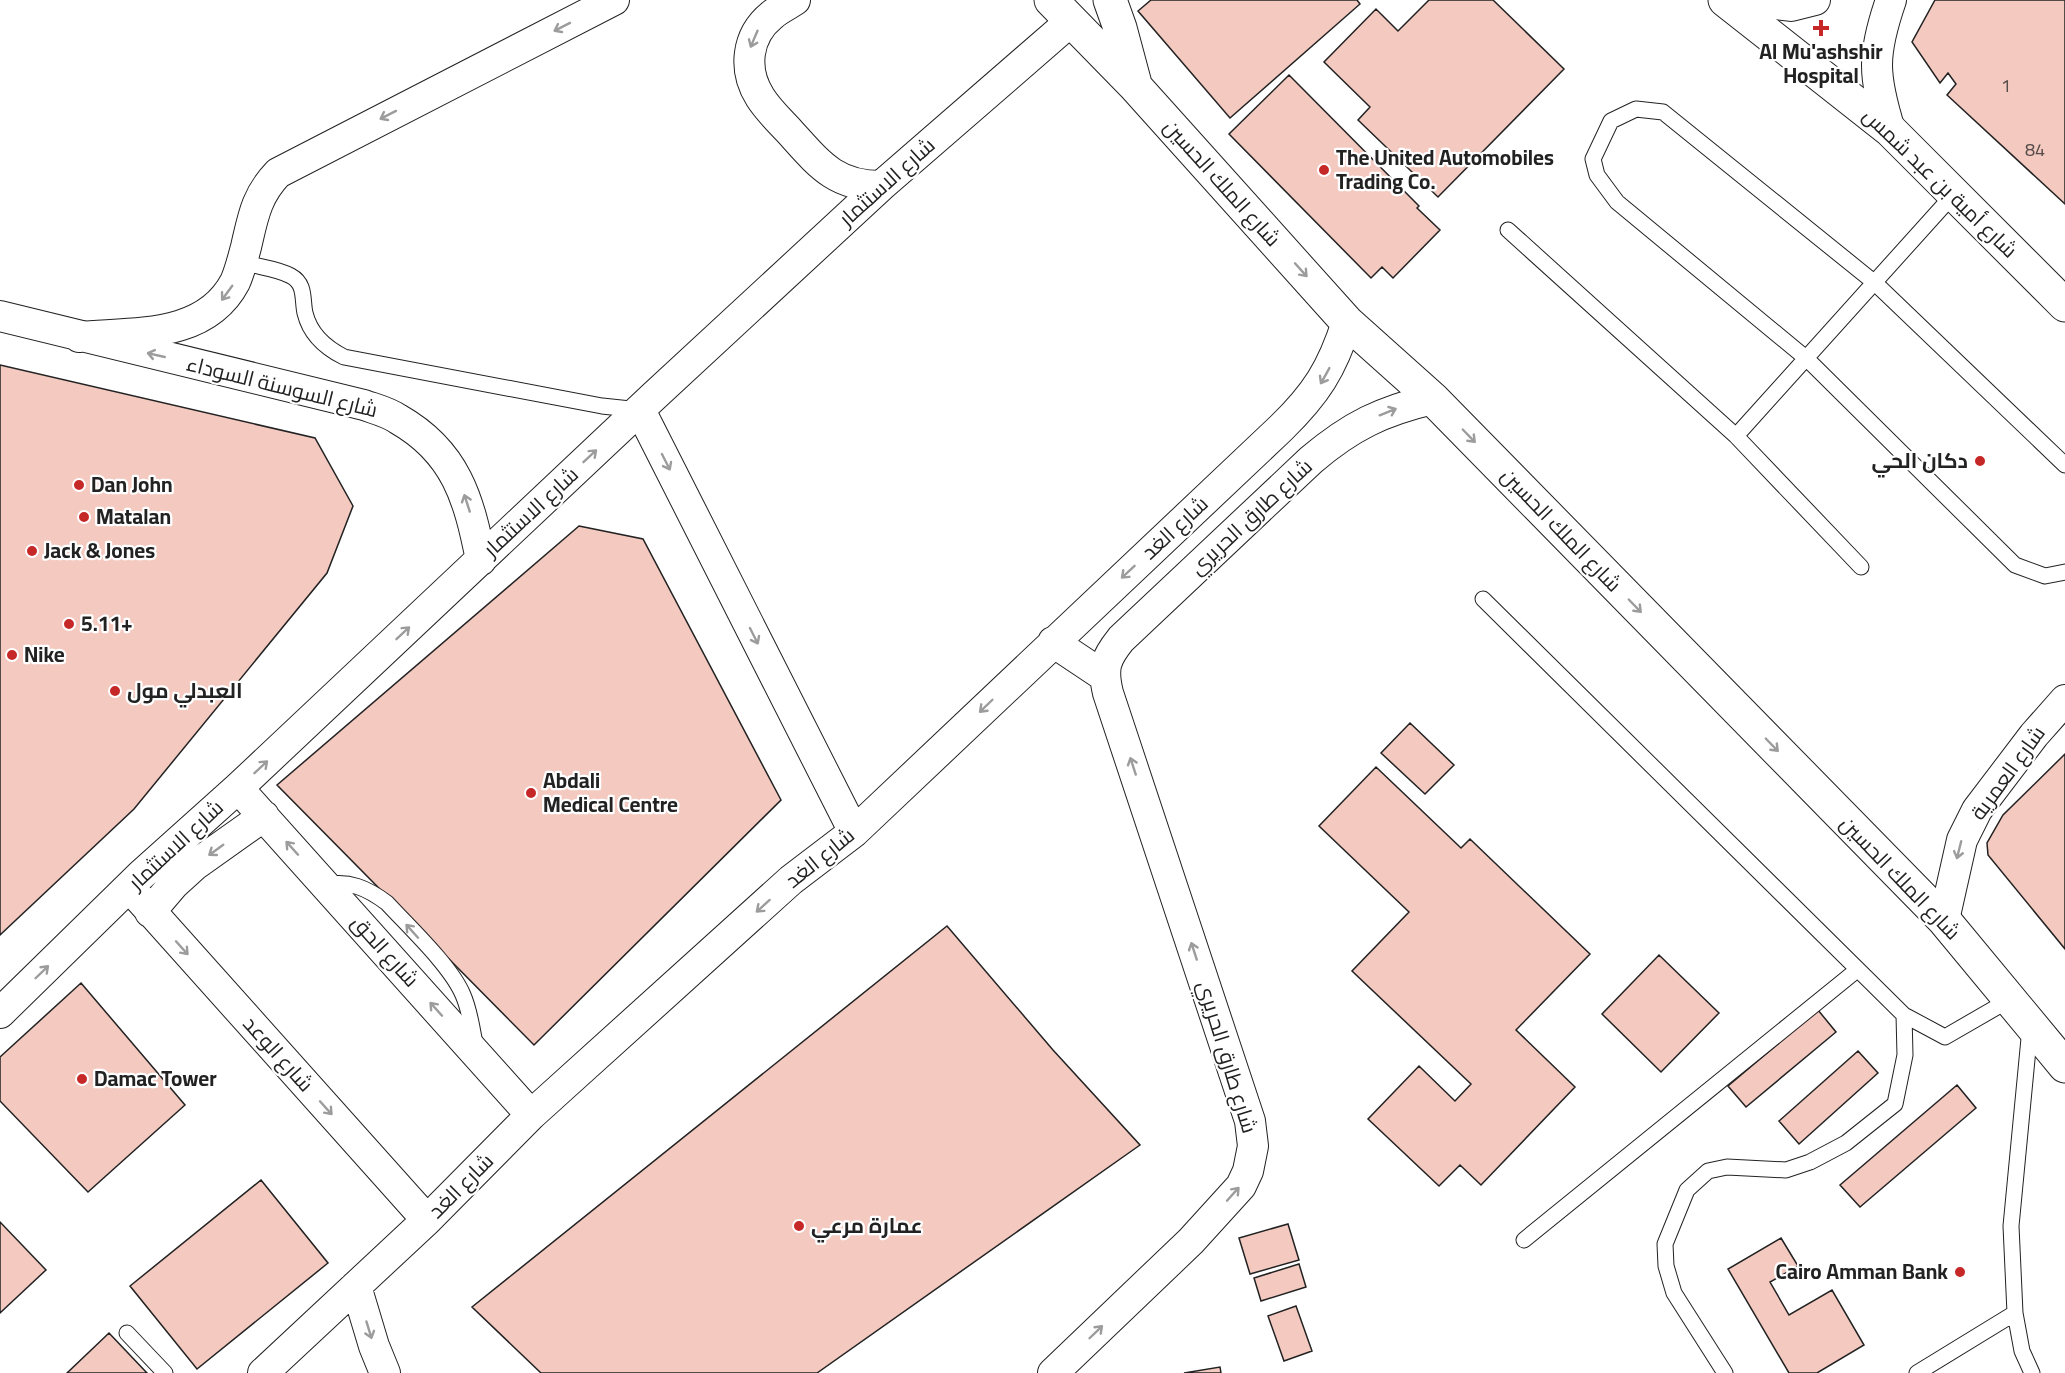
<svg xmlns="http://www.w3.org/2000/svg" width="2065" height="1373" viewBox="0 0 2065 1373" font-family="Georgia,Cairo,serif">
  <rect width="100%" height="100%" fill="#fff"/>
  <path fill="#f3c9c0" stroke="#222" stroke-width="1.5" d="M1151,0H1357L1360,4L1230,118L1138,11Z
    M1429,0H1493L1564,69L1438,197L1358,120L1370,107L1324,62L1376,9L1398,31Z
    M1935,0H2065V204L1947,95L1956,84L1948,73L1940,83L1912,42Z
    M1289,75L1419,206L1417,208L1440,230L1393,278L1382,267L1371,278L1229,134Z
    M0,365L315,438L353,506L327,573L134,809L0,935Z
    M579,526L643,539L781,800L534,1045L277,785Z
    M1410,723L1454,765L1425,794L1381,753Z
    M2065,754V949L1988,855L1987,843L2003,815Z
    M1376,767L1461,848L1470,839L1590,954L1516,1030L1575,1087L1481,1185L1460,1165L1439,1186L1368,1119L1419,1066L1455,1101L1471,1084L1352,971L1409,912L1319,826Z
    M947,926L1053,1050L1140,1145L817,1373H541L472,1307Z
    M1659,955L1719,1013L1661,1072L1602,1014Z
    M81,983L185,1105L88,1192L0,1101V1057Z
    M1818,1010L1836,1032L1746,1107L1728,1086Z
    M1858,1051L1878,1073L1799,1144L1779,1121Z
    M1957,1085L1976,1108L1860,1207L1840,1185Z
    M261,1180L328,1263L197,1369L130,1286Z
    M0,1222L46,1270L0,1313Z
    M1288,1224L1299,1260L1250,1274L1239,1238Z
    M1781,1238L1798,1266L1770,1282L1789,1315L1832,1290L1864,1345L1817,1373H1789L1728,1269Z
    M1299,1264L1306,1287L1261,1301L1254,1278Z
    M1296,1306L1312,1351L1284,1361L1268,1316Z
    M109,1333L147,1373H67Z
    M1220,1367L1221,1373H1184Z"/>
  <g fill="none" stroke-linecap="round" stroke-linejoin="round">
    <g stroke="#222" stroke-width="17">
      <path id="service" d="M1508,230L1736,436L1861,567
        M242,262C257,267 277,268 291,276C306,284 302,300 305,313C310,334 326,348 344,357L602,406L640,410
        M1736,436L1954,194
        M2065,465L1875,283L1663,112L1636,109L1611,121L1593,159L1597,175L1617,202L1807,359L2015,565L2045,576L2065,572
        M1483,599L1904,1015L1945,1037L2009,1000
        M325,885C349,880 367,888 387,903C409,927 451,966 463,995C470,1011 472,1028 475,1044
        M2030,1028L2011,1226L2015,1313L2022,1351L2032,1373
        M1524,1240L1857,970
        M127,1333L165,1373
        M1725,1373L1674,1293L1666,1266L1665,1244L1687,1190L1708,1171L1727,1167L1786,1170L1810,1162L1846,1143L1895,1104L1905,1055L1904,1015
        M1917,1373L2015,1313"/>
    </g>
    <g stroke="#222" stroke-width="32">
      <path id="minor" d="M795,0C788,5 779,9 772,15C746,36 743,70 760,97C768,110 780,121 790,132C819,164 835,186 881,186
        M1746,0L1791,6L1815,0
        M1890,130C1873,75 1872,55 1891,0
        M0,316L364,405C375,409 388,412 398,419C456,452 469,499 481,560
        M79,337C134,332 205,339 235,282C240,271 243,258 246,247C253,217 256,196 278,173L614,0
        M640,410L854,832
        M1053,642L1104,676
        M238,788L531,1115
        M130,888L427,1220
        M150,912L173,885L195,865L264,816
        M1944,920L1962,840L1977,810L2034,735L2065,700
        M0,1013L141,875L238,788L653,397L881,186L1071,21
        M356,1286L374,1346L385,1373
        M263,1373L427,1220L531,1115L791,880L854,832L1281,428C1316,394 1332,369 1347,322
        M1053,1373L1191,1241L1241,1186L1248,1171L1253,1146L1250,1121L1108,693C1102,668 1105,659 1121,639L1311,460C1351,426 1382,411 1433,399"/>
    </g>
    <g stroke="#222" stroke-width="35">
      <path id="secondary" d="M1051,0L1135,86L1347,322L1433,399L1944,920L2065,1066
        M1110,0L1120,28L1135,84
        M1725,0L1890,130L2065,305"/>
    </g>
    <use href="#service" stroke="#fff" stroke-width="15"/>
    <use href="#minor" stroke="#fff" stroke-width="30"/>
    <use href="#secondary" stroke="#fff" stroke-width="33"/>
  </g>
  <defs><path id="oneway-shaft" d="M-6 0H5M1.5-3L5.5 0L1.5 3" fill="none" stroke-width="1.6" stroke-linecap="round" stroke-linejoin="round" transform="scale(1.5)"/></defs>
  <g stroke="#9c9c9c">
    <use href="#oneway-shaft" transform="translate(562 27) rotate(153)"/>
    <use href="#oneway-shaft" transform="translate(754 39) rotate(113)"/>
    <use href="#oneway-shaft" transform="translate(388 115) rotate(153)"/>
    <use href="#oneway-shaft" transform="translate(1301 270) rotate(48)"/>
    <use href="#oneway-shaft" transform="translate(227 293) rotate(126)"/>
    <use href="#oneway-shaft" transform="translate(156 355) rotate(-167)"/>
    <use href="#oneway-shaft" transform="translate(1325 376) rotate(119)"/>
    <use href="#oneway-shaft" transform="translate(1388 412) rotate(-22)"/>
    <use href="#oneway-shaft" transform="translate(1469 436) rotate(46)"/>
    <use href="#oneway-shaft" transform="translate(590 456) rotate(-43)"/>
    <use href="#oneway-shaft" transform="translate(666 462) rotate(63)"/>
    <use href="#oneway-shaft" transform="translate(467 503) rotate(-108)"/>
    <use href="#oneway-shaft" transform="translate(1128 572) rotate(137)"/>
    <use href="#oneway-shaft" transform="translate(1635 606) rotate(46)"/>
    <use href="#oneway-shaft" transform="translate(403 633) rotate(-43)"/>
    <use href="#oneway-shaft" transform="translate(754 636) rotate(63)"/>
    <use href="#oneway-shaft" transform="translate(986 706) rotate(136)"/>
    <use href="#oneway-shaft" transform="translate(1772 745) rotate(46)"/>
    <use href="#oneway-shaft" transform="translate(1133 766) rotate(-108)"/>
    <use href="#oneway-shaft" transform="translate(261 767) rotate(-43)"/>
    <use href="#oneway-shaft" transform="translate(292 848) rotate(-132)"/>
    <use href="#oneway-shaft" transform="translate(216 850) rotate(144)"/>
    <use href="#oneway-shaft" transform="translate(1959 850) rotate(104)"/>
    <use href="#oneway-shaft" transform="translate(763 906) rotate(138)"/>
    <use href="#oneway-shaft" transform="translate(412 931) rotate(-132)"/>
    <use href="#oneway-shaft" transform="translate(182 948) rotate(48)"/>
    <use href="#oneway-shaft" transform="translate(1194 951) rotate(-108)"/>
    <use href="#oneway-shaft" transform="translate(42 972) rotate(-44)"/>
    <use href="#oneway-shaft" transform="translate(436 1009) rotate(-132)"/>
    <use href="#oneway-shaft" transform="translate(326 1108) rotate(48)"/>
    <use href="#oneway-shaft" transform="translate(1233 1194) rotate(-48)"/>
    <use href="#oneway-shaft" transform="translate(369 1330) rotate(73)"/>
    <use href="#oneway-shaft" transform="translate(1096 1332) rotate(-44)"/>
  </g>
  <g fill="#c62828" stroke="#fff" stroke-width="2">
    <path d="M1818 19h6v6h6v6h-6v6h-6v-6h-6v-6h6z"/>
    <circle cx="1324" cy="170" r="6"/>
    <circle cx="1980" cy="461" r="6"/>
    <circle cx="79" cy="485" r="6"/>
    <circle cx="84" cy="517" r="6"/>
    <circle cx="32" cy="551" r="6"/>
    <circle cx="69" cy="624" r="6"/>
    <circle cx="12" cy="655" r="6"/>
    <circle cx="115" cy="691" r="6"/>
    <circle cx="531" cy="793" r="6"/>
    <circle cx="82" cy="1079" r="6"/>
    <circle cx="799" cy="1226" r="6"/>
    <circle cx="1960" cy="1272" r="6"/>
  </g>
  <g text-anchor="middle" stroke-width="4.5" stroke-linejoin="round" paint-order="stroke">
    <g font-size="18" fill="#564c4a">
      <text x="2006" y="92">1</text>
      <text x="2035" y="156">84</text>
    </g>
    <g font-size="21" font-weight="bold" fill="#222" stroke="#fff" text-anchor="start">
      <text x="1821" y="59" text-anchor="middle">Al Mu'ashshir<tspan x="1821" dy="24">Hospital</tspan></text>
      <text x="1336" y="165">The United Automobiles<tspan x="1336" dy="24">Trading Co.</tspan></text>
      <text x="1968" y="468" text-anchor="end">دكان الحي</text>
      <text x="91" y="492">Dan John</text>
      <text x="96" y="524">Matalan</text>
      <text x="44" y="558">Jack &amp; Jones</text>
      <text x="81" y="631">5.11+</text>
      <text x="24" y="662">Nike</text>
      <text x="127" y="698">العبدلي مول</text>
      <text x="543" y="788">Abdali<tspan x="543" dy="24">Medical Centre</tspan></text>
      <text x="94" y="1086">Damac Tower</text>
      <text x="811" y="1233">عمارة مرعي</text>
      <text x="1948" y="1279" text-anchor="end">Cairo Amman Bank</text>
    </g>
    <g font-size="21" fill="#222" stroke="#fff">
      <text transform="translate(887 182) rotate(-42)" y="7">شارع الاستثمار</text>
      <text transform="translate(1222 183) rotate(48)" y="7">شارع الملك الحسين</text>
      <text transform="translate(1940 183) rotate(44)" y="7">شارع أمية بن عبد شمس</text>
      <text transform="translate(282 387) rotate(14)" y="7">شارع السوسنة السوداء</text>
      <text transform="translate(531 512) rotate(-43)" y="7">شارع الاستثمار</text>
      <text transform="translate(1251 517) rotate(-43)" y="7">شارع طارق الحريري</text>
      <text transform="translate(1175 528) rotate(-43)" y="7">شارع الغد</text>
      <text transform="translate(1561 530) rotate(46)" y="7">شارع الملك الحسين</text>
      <text transform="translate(2008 773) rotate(-54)" y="7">شارع العمرية</text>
      <text transform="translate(176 845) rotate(-43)" y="7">شارع الاستثمار</text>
      <text transform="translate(820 858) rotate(-39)" y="7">شارع الغد</text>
      <text transform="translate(1900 878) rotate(46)" y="7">شارع الملك الحسين</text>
      <text transform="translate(385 951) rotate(48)" y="7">شارع الحق</text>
      <text transform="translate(278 1054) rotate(48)" y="7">شارع الوعد</text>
      <text transform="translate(1227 1057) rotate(73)" y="7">شارع طارق الحريري</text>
      <text transform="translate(461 1186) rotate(-45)" y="7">شارع الغد</text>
    </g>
  </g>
</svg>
